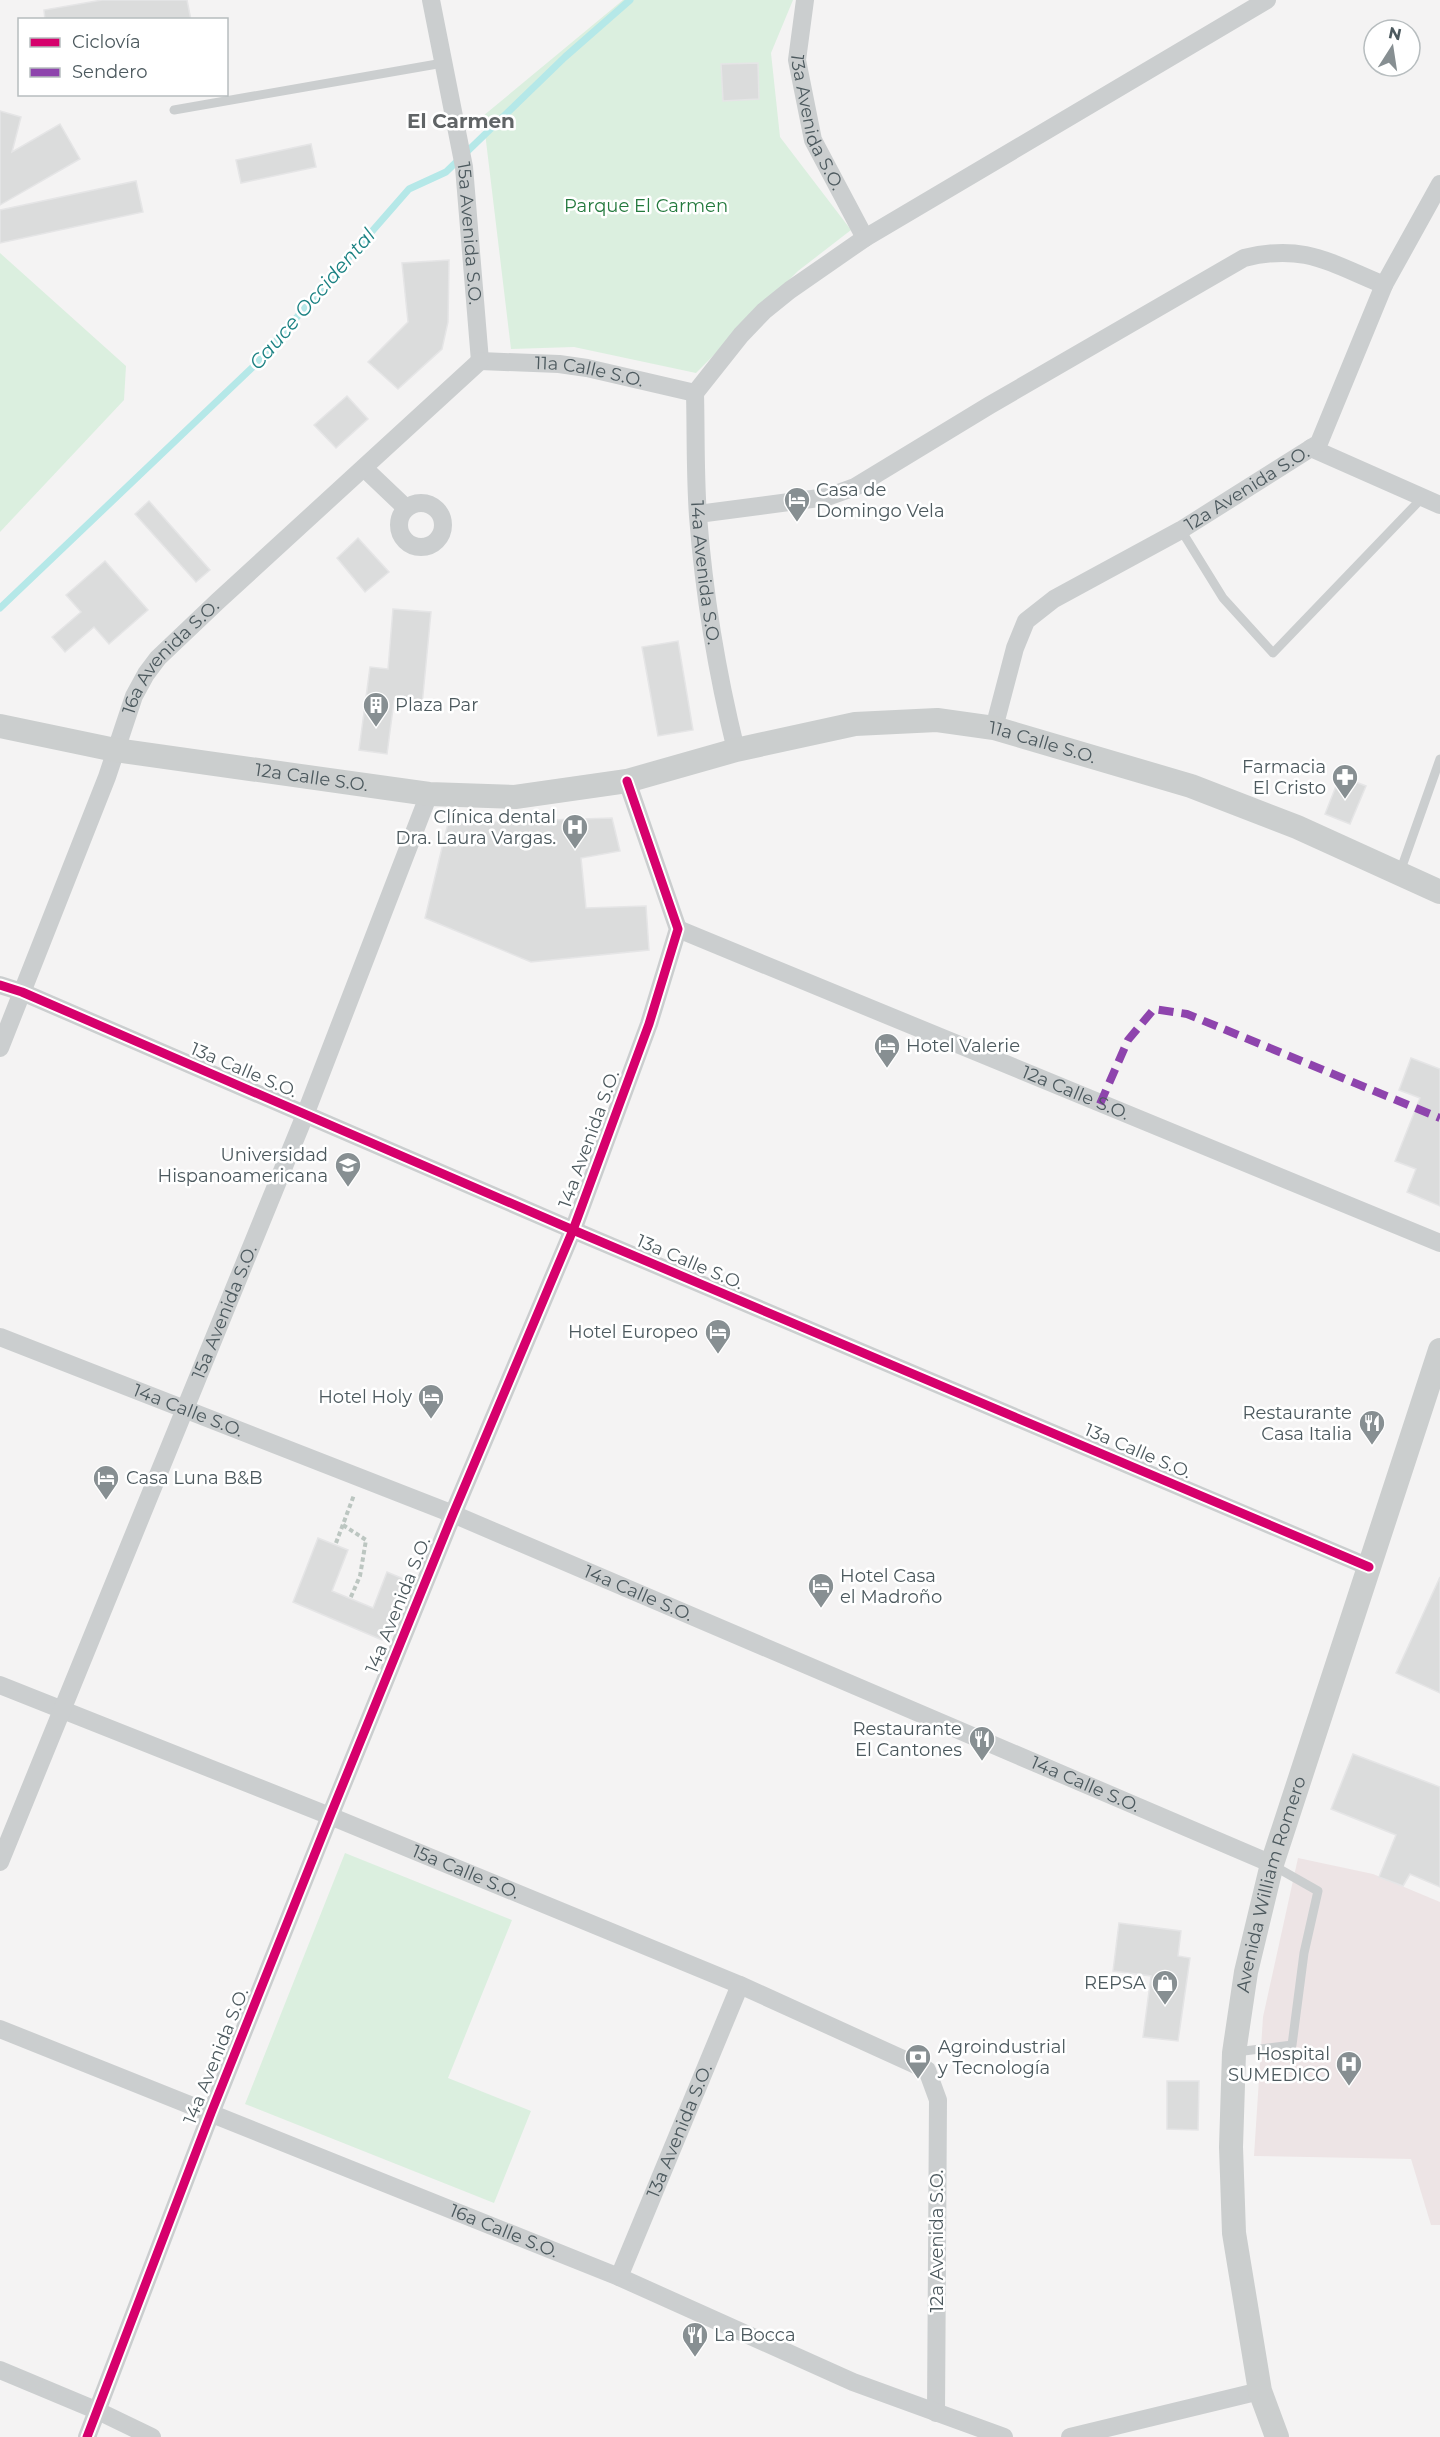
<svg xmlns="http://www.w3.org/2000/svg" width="1440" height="2437" viewBox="0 0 1440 2437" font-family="Montserrat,sans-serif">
  <rect width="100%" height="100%" fill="#f4f3f3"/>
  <path fill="#ede4e5" d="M1298,1858L1373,1874L1440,1902V2225H1431L1411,2159L1254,2156L1263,2017Z"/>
  <path fill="#dbefdf" d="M623,0H793L771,53L780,137L851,230L798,271L696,373L574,347L511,349L483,116Z
    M0,253L126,366L124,400L0,532Z
    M345,1853L512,1920L448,2078L531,2111L494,2203L245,2104Z"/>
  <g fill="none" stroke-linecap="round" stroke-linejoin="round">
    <path stroke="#b5e8e8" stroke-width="7" d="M0,608L256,364L409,189L446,172L565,57L630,0"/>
  </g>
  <path fill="#dbdcdc" stroke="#e5e5e6" stroke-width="1.5" d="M102,0H187L191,20H45L44,10Z
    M758,63L759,99L723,101L721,64Z
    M0,111L21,117L12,152L60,124L80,159L0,205Z
    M311,144L316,167L241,183L236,160Z
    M136,181L143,212L0,243V210Z
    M449,260L448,322L442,349L398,389L368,362L408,322L402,263Z
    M347,396L368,419L336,448L314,425Z
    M149,501L210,570L196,582L135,514Z
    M358,538L389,572L365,592L337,558Z
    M105,561L148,610L109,644L94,627L65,652L52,637L81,612L66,595Z
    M393,609L431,612L422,705L394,701L387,754L359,750L370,667L388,669Z
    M678,641L693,730L658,736L642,647Z
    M1340,776L1366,786L1350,824L1325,814Z
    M612,818L620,851L581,858L586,908L646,906L649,950L531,962L425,918L448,823Z
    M1411,1058L1440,1069V1206L1407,1192L1416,1169L1395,1161L1420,1098L1399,1090Z
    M318,1538L348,1550L332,1591L373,1608L387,1572L406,1580L382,1640L293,1602Z
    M1440,1577V1693L1396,1673Z
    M1353,1754L1440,1787V1887L1410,1874L1403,1886L1379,1877L1396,1835L1331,1809Z
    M1119,1923L1181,1931L1178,1956L1190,1958L1178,2041L1143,2037L1151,1976L1113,1971Z
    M1167,2081H1199L1198,2130L1167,2129Z"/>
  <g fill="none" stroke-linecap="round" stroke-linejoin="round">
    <path stroke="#bcc6c1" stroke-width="4" stroke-dasharray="4.5 3" stroke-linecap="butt" d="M343,1525L366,1540L360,1576L350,1599
      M336,1543L354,1495"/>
    <path stroke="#cbcecf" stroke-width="9" d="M174,110L443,63
      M1181,530L1223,598L1273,653L1423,497
      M1400,872L1440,759
      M1236,2052L1292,2045L1304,1953L1318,1891L1274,1866"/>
    <g stroke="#cbcecf" stroke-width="18">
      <path id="s1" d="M431,0L464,167L480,361"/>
      <path id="s2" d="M805,0L797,60L813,140L865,238"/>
      <path id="s3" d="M480,361L559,364L587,368L695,393"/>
      <path d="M695,393L741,335L764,311L790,290L865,238L1267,0"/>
      <path id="s4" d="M695,393C696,434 695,475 698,516C704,595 717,673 736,750"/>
      <path d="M1311,448L1440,505"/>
      <path d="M365,469L406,508"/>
      <circle cx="421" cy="525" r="22"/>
      <path d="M698,514L827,497L855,487L990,405L1244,258C1304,243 1330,263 1384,285"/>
      <path id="s5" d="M994,728L1015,648L1026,621L1054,599L1181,530L1319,443L1384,285L1440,184"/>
      <path id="s6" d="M678,929L1440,1243"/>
      <path d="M0,985L22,992L573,1230L1369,1567"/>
      <path id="s7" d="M0,1048L107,777L134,696L146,674L158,658L218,601L480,361"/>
      <path id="s8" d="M0,1337L453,1514L1272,1864"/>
      <path id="s9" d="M0,1685L330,1816L740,1985L927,2070L938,2100L936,2413"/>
      <path id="s10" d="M0,1862L305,1115L429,794"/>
      <path id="s11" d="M0,2029L619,2277L853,2382L1004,2437"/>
      <path id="s12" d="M619,2277L740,1985"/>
      <path d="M0,2370L98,2411L152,2437"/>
      <path d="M87,2437L211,2113L330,1816L453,1514L573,1230L649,1024L678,929L627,781"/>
      <path d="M1070,2437L1260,2391"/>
    </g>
    <g stroke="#cbcece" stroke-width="24">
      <path id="s13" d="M0,726L115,750L429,794L515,797L627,781L736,750L855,724L937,720L994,728L1191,786L1297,827L1440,892"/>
      <path id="s14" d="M1277,2437L1260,2391L1234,2233L1231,2147L1234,2053L1246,1972L1272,1864L1440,1350"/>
    </g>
    <path stroke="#8e44ad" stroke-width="8" stroke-dasharray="15 8" stroke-linecap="butt" d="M1100,1104L1128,1040L1154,1009L1187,1014L1440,1118"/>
    <g stroke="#fff" stroke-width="13">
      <path id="cycleway" d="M0,985L22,992L573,1230L1369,1567
        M87,2437L211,2113L330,1816L453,1514L573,1230L649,1024L678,929L627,781"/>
    </g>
    <use href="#cycleway" stroke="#d6006c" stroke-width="9"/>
  </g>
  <defs>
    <g id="hotel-pin" transform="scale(1.35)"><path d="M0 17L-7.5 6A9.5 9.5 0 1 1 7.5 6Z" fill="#878f92" stroke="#fff"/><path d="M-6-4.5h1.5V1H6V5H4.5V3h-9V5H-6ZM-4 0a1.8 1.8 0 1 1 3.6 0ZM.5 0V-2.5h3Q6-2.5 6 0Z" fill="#fff"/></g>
    <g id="building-pin" transform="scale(1.35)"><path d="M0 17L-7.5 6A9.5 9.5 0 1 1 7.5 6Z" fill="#878f92" stroke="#fff"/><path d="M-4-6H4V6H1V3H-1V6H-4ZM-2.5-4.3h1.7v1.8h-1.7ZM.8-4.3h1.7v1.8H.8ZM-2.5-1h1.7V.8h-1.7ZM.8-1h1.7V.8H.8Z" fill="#fff"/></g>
    <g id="pharmacy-pin" transform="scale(1.35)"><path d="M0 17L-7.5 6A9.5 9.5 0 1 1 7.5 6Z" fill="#878f92" stroke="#fff"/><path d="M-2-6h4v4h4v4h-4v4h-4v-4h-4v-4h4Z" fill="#fff"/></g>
    <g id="hospital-pin" transform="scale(1.35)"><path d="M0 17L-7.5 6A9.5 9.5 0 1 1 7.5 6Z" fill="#878f92" stroke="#fff"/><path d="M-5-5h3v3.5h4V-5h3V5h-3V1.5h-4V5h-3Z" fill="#fff"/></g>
    <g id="university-pin" transform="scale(1.35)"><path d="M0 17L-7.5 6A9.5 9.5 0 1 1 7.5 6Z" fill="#878f92" stroke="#fff"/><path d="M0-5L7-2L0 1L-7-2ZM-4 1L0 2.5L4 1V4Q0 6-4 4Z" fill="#fff"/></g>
    <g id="restaurant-pin" transform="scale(1.35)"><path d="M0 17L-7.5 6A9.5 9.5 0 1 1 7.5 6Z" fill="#878f92" stroke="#fff"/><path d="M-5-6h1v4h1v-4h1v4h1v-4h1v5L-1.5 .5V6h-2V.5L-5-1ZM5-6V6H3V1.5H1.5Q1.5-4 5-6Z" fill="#fff"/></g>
    <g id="shop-pin" transform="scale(1.35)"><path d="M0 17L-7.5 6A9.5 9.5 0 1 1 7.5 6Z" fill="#878f92" stroke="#fff"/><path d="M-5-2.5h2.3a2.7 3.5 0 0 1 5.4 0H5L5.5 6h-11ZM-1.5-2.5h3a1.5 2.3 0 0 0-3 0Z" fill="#fff"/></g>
    <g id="bank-pin" transform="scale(1.35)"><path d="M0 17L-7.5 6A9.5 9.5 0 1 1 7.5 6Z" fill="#878f92" stroke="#fff"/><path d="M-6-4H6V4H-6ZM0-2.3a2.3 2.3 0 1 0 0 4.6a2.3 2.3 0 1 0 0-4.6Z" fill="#fff"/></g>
  </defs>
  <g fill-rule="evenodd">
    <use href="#hotel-pin" x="797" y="500"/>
    <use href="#building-pin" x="376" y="705"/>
    <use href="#pharmacy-pin" x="1345" y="777"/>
    <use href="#hospital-pin" x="575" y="827"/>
    <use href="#hotel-pin" x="887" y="1046"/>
    <use href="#university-pin" x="348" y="1165"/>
    <use href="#hotel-pin" x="718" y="1332"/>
    <use href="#hotel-pin" x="431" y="1397"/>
    <use href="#restaurant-pin" x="1372" y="1423"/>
    <use href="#hotel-pin" x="106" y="1478"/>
    <use href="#hotel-pin" x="821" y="1586"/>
    <use href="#restaurant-pin" x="982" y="1739"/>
    <use href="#shop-pin" x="1165" y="1983"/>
    <use href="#bank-pin" x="918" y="2057"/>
    <use href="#hospital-pin" x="1349" y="2064"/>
    <use href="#restaurant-pin" x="695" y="2335"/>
  </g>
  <g text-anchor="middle" stroke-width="5" stroke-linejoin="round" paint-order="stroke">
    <g font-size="18" fill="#4c595e" stroke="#fff">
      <text dy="6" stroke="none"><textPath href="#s2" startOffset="126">13a Avenida S.O.</textPath></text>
      <text dy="6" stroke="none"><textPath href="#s1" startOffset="237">15a Avenida S.O.</textPath></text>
      <text dy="6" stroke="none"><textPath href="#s3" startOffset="110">11a Calle S.O.</textPath></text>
      <text dy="6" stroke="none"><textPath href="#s5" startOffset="370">12a Avenida S.O.</textPath></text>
      <text dy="6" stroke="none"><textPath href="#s4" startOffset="180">14a Avenida S.O.</textPath></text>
      <text dy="6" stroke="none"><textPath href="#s7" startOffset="430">16a Avenida S.O.</textPath></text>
      <text dy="6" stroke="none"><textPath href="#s13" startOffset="1059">11a Calle S.O.</textPath></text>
      <text dy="6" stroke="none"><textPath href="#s13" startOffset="316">12a Calle S.O.</textPath></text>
      <text transform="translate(244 1070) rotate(23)" y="6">13a Calle S.O.</text>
      <text dy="6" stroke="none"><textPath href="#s6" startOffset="430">12a Calle S.O.</textPath></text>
      <text transform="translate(589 1139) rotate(-70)" y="6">14a Avenida S.O.</text>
      <text transform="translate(690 1262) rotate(23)" y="6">13a Calle S.O.</text>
      <text dy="6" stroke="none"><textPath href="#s10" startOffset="594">15a Avenida S.O.</textPath></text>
      <text dy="6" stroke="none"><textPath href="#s8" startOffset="202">14a Calle S.O.</textPath></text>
      <text transform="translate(1138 1451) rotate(23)" y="6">13a Calle S.O.</text>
      <text dy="6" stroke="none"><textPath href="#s8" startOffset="688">14a Calle S.O.</textPath></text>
      <text transform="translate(398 1605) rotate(-68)" y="6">14a Avenida S.O.</text>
      <text dy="6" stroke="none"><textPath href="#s8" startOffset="1174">14a Calle S.O.</textPath></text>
      <text dy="6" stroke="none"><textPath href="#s9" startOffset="502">15a Calle S.O.</textPath></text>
      <text dy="6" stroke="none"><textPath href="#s14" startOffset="562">Avenida William Romero</textPath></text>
      <text transform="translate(216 2056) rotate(-68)" y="6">14a Avenida S.O.</text>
      <text dy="6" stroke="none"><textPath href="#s12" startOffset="158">13a Avenida S.O.</textPath></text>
      <text dy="6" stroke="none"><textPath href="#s11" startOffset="543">16a Calle S.O.</textPath></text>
      <text transform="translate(937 2241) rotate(-90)" y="6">12a Avenida S.O.</text>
    </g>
    <g font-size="18" fill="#23793d" stroke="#fff">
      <text x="646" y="212">Parque El Carmen</text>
    </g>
    <g font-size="18" fill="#4c595e" stroke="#fff" text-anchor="end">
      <text x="816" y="496" text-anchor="start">Casa de<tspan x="816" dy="21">Domingo Vela</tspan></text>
      <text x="395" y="711" text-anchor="start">Plaza Par</text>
      <text x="1326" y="773">Farmacia<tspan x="1326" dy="21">El Cristo</tspan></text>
      <text x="556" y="823">Clínica dental<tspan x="556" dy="21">Dra. Laura Vargas.</tspan></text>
      <text x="906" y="1052" text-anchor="start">Hotel Valerie</text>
      <text x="328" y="1161">Universidad<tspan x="328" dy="21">Hispanoamericana</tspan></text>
      <text x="698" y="1338">Hotel Europeo</text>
      <text x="412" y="1403">Hotel Holy</text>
      <text x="1352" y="1419">Restaurante<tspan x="1352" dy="21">Casa Italia</tspan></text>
      <text x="126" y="1484" text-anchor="start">Casa Luna B&amp;B</text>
      <text x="840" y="1582" text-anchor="start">Hotel Casa<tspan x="840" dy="21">el Madroño</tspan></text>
      <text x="962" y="1735">Restaurante<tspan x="962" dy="21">El Cantones</tspan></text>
      <text x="1146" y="1989">REPSA</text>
      <text x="938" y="2053" text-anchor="start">Agroindustrial<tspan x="938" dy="21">y Tecnología</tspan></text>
      <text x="1330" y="2060">Hospital<tspan x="1330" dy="21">SUMEDICO</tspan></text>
      <text x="714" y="2341" text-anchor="start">La Bocca</text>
    </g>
    <g font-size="20" font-weight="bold" fill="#606466" stroke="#fff">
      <text x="461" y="128">El Carmen</text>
    </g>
    <g font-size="20" font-style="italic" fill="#1b8283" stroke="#fff">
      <text transform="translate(312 299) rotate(-49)" y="7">Cauce Occidental</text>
    </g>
  </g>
  <rect x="18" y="18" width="210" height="78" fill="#ffffff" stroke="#b7bdbf" stroke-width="1.5"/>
  <rect x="30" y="38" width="30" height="9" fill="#d6006c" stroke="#b7bdbf" stroke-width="1.5"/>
  <text x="72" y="48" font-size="18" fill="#4c595e">Ciclovía</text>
  <rect x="30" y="68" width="30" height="9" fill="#8e44ad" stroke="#b7bdbf" stroke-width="1.5"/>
  <text x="72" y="78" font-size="18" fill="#4c595e">Sendero</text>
  <g transform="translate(1392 48) rotate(12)"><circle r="28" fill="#ffffff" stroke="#b7bdbf" stroke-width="1.5"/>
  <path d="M0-4.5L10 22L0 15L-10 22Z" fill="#878f92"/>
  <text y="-9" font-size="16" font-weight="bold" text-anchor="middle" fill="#4c595e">N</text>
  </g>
</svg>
